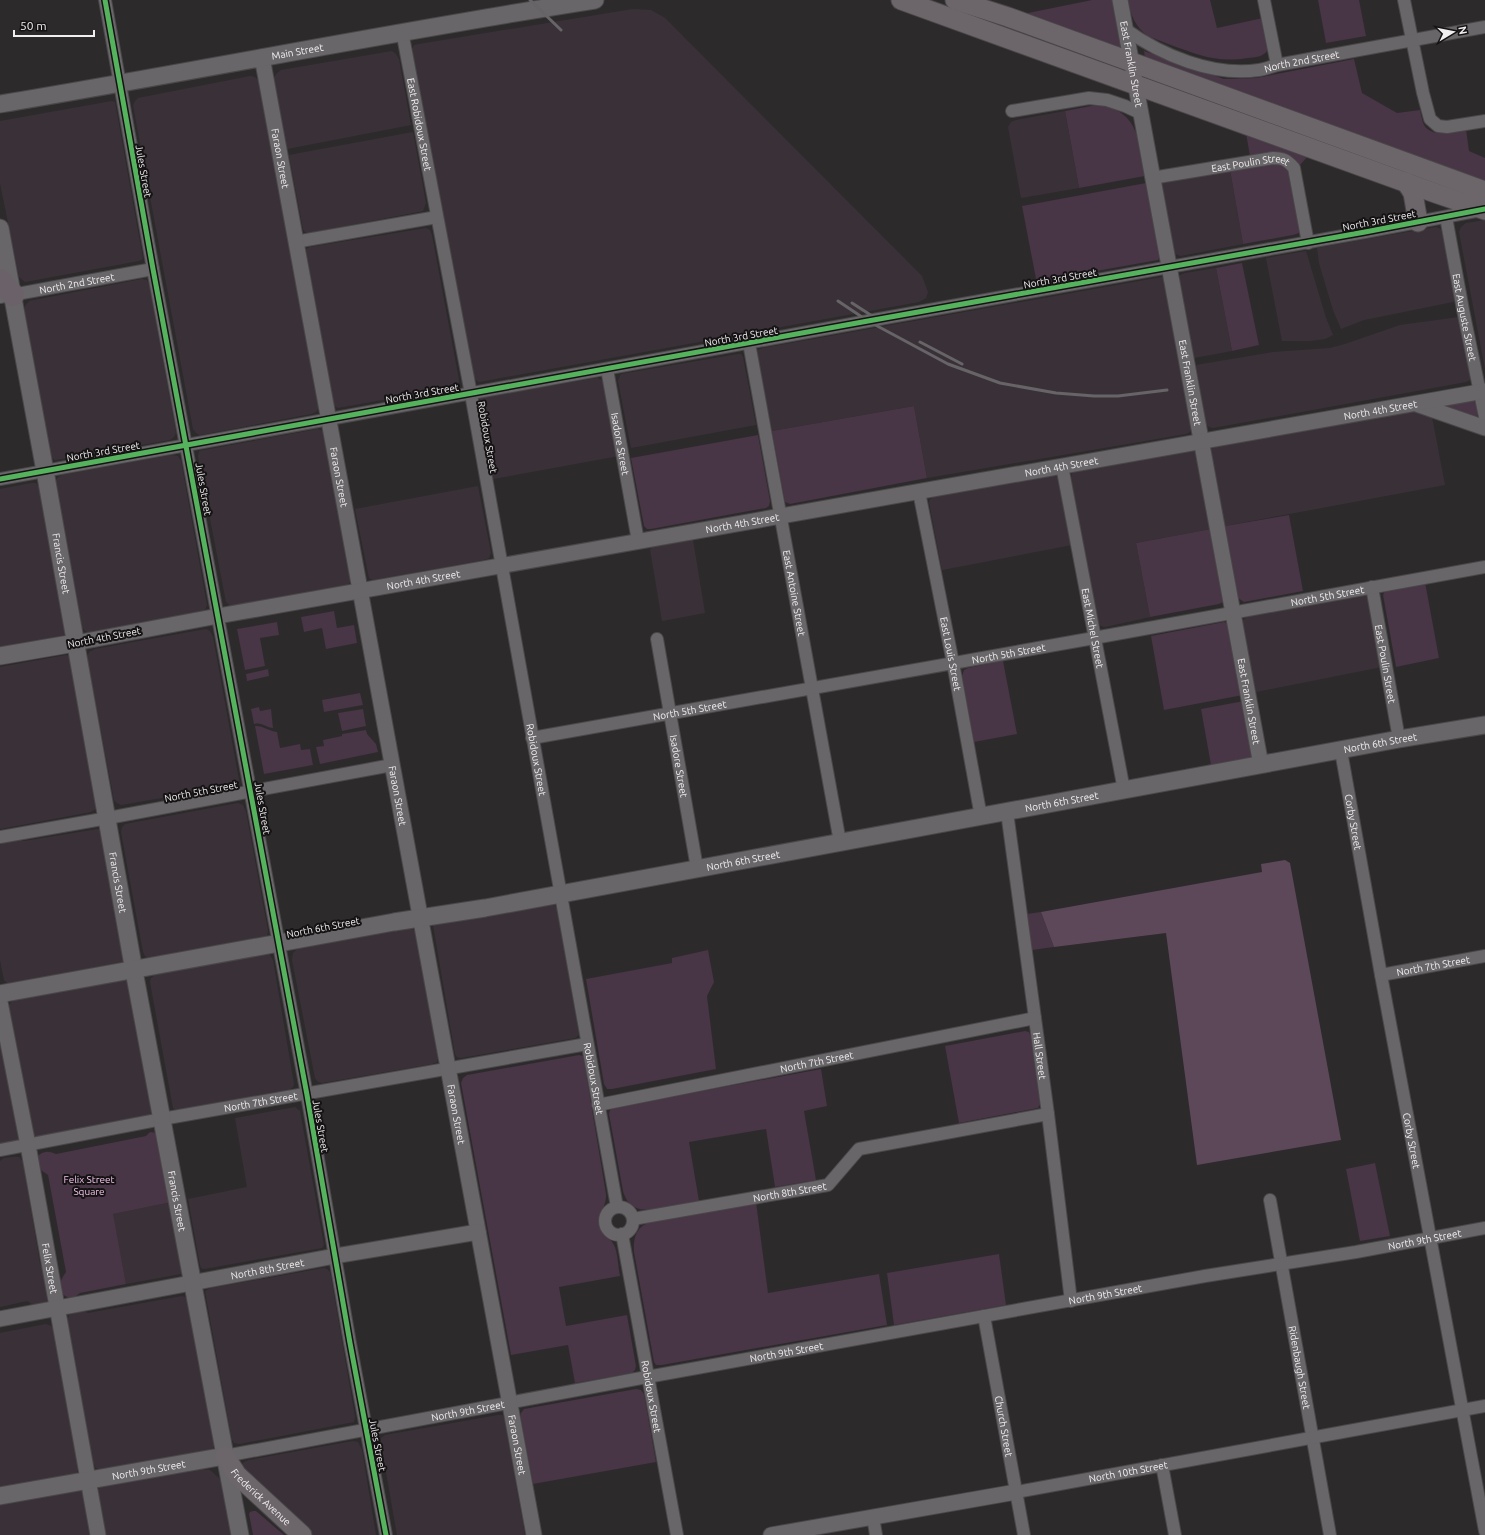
<svg xmlns="http://www.w3.org/2000/svg" width="1485" height="1535" viewBox="0 0 1485 1535" font-family="Ubuntu,sans-serif">
  <rect width="100%" height="100%" fill="#2d2a2c"/>
  <path fill="#3a3138" d="M633,9L651,10L665,18L922,276L928,292L926,298L919,302L479,382L475,379L472,374L412,50L414,45L419,44Z
    M392,51L396,54L399,59L411,125L287,149L274,78L276,74L281,70Z
    M250,76L255,77L259,81L319,408L316,412L311,414L200,435L196,433L193,429L133,105L135,101L138,98Z
    M112,101L115,102L143,259L139,261L25,282L19,277L0,183V121Z
    M1065,111L1079,188L1021,198L1008,127L1011,122L1016,120Z
    M413,132L426,203L423,211L309,233L305,232L303,229L289,155Z
    M1230,170L1243,244L1180,256L1176,254L1173,252L1162,182Z
    M1485,220V369L1459,232L1461,227L1466,223Z
    M1436,227L1441,229L1456,299L1453,302L1364,320L1341,329L1333,310L1319,263L1317,248Z
    M426,228L430,230L432,235L459,380L458,384L454,387L338,408L334,406L333,402L306,249L310,247Z
    M1306,251L1326,318L1333,335L1325,339L1310,341H1282L1266,258Z
    M1216,268L1232,351L1194,358L1179,279L1180,275L1185,273Z
    M1162,277L1164,281L1192,429L1190,432L1186,434L927,478L914,406L772,431L757,354L758,350L763,348Z
    M142,279L147,280L149,285L176,433L174,437L170,440L55,460L51,457L24,313L25,306L29,301Z
    M1459,317L1471,375L1470,380L1466,382L1213,428L1209,427L1206,425L1196,365L1273,352L1330,348L1345,344L1400,325Z
    M738,354H741L743,357L756,425L631,448L618,381L621,374Z
    M597,378L602,380L606,386L619,456L493,479L478,402L481,398Z
    M1410,411L1432,417L1445,485L1225,526L1210,452L1212,447Z
    M318,429L323,431L325,435L351,580L349,584L344,586L231,606L226,602L198,456L199,451Z
    M1192,449L1198,456L1211,529L1136,543L1150,617L1105,627L1101,626L1097,622L1071,478L1072,473L1076,470Z
    M172,455L178,456L181,461L207,605L205,610L200,612L89,633L85,631L82,627L55,483L57,478L62,475Z
    M1056,475L1060,478L1072,545L942,570L929,502L930,499L936,496Z
    M31,483H36L40,488L66,630L64,635L59,638L0,648V489Z
    M478,486L491,553L489,558L484,560L372,580L369,578L355,509Z
    M693,540L705,613L662,621L650,549L653,547Z
    M1367,594L1382,667L1256,692L1242,626L1243,620L1247,617L1253,614Z
    M206,629L210,631L213,637L239,780L237,784L231,786L121,805L117,803L114,800L87,657L89,652L95,649Z
    M66,655L70,656L97,808L91,812L0,829V667Z
    M238,803L243,805L246,812L268,931L267,936L149,958L145,956L143,952L121,832L122,827L125,824Z
    M98,829L102,830L125,960L122,962L10,984L7,983L4,980L0,960V843L19,840L24,841Z
    M552,902L555,905L557,909L579,1035L575,1038L461,1058L457,1057L455,1054L433,925L437,923Z
    M410,928L415,930L417,936L438,1058L437,1062L432,1064L322,1083L318,1082L315,1078L292,960L293,953L298,948Z
    M265,954H269L273,960L294,1084L293,1087L289,1090L177,1110L173,1108L150,982L151,978L155,975Z
    M126,980L130,981L153,1116L145,1119L141,1116L49,1134L50,1137L36,1138L33,1135L8,1006L11,1002L15,1000Z
    M0,1025L20,1136L18,1141L6,1144L0,1143Z
    M295,1107L300,1111L324,1245L322,1248L204,1269L201,1268L200,1265L188,1199L247,1187L235,1118Z
    M13,1157H19L25,1164L27,1169L25,1175L40,1264L45,1268L48,1299L45,1303L40,1305H34L27,1301L0,1307V1161L4,1158Z
    M172,1202L184,1271L181,1274L126,1284L112,1214Z
    M324,1268L327,1269L330,1272L355,1417L354,1422L239,1444L234,1443L232,1440L205,1291L211,1288Z
    M182,1296L188,1298L214,1445L213,1448L209,1450L101,1470L96,1468L92,1461L67,1323L69,1315L83,1311L88,1313Z
    M46,1324L54,1327L57,1336L55,1340L62,1379L66,1383L78,1468L77,1473L72,1475L0,1488V1333Z
    M498,1415H502L504,1418L525,1535H397L381,1443V1438L385,1435Z
    M353,1441L358,1442L362,1450L376,1535H313L245,1475L241,1465L244,1462L249,1460Z
    M199,1469L210,1470L221,1480L233,1535H103L98,1493V1489L101,1487Z
    M82,1490L85,1492L92,1535H0V1505Z"/>
  <path fill="#483545" d="M1092,0H1113L1121,45L1119,49L1023,14Z
    M1127,0H1210L1217,28L1263,18L1269,48C1264,57 1258,57 1248,58C1215,63 1199,55 1168,44C1162,41 1154,39 1148,36C1135,27 1131,15 1127,0Z
    M1318,0H1359L1366,36L1326,43Z
    M1144,51L1224,79L1256,78L1354,59L1362,93L1397,113L1420,110C1421,114 1422,121 1424,125C1433,139 1454,131 1466,129L1469,151L1485,158V180L1145,59Z
    M1096,105C1139,109 1139,141 1145,176L1079,188L1065,111Z
    M1246,133L1308,156L1300,165C1282,149 1273,152 1250,156Z
    M1274,163L1284,164L1289,171L1301,229L1299,233L1293,235L1243,244L1230,170Z
    M1146,183L1160,257L1158,260L1040,281L1036,279L1022,206Z
    M1242,263L1259,345L1232,351L1216,268Z
    M1469,400C1477,401 1481,407 1477,416L1474,417L1447,407V404Z
    M914,406L927,478L790,504L785,502L772,431Z
    M758,435L770,501L769,506L766,508L651,529H647L644,526L631,458Z
    M1289,515L1303,591L1244,602L1238,598L1225,526Z
    M1211,529L1224,599L1223,602L1219,604L1150,617L1136,543Z
    M1425,582L1439,658L1396,667L1383,595L1385,591Z
    M334,611L337,628L354,625L357,643L326,649L322,628L304,632L301,617Z
    M277,622L279,635L260,638L265,666L245,670L237,629Z
    M1224,622L1229,624L1243,695L1164,710L1151,636Z
    M1003,661L1017,734L974,742L962,676L964,670L968,668Z
    M268,669L269,676L247,681L246,674Z
    M360,693L363,705L324,712L322,700Z
    M1244,701L1253,754L1252,757L1211,765L1201,709Z
    M259,707L260,711L271,709L273,728C266,728 263,722 254,724L251,709Z
    M363,709L366,726L342,731L338,713Z
    M255,726C262,725 269,731 277,732L280,748L300,744L301,750L310,749L313,765L264,774Z
    M366,730L367,734L376,744L378,752L320,764L316,747L324,746L323,740L342,736V734Z
    M1041,912L1054,947L1032,950L1026,914Z
    M708,950L714,982L707,996L716,1069L612,1089H607L604,1084L586,979L672,963V958Z
    M1025,1031L1029,1032L1031,1037L1040,1104L1038,1108L959,1123L945,1046Z
    M579,1055L583,1056L584,1061L606,1194C607,1204 599,1214 600,1224C602,1234 610,1237 614,1245C618,1253 618,1266 620,1276L559,1287L566,1326L627,1315L636,1366L635,1370L632,1373L575,1383L568,1345L511,1355L461,1083L463,1078L467,1075Z
    M821,1069L827,1106L804,1111L816,1180L775,1187L766,1129L689,1142L699,1201C688,1203 678,1205 667,1207C648,1210 630,1215 623,1191L609,1114L610,1110L615,1107Z
    M150,1132L158,1133L172,1202L113,1214L126,1284L80,1293L72,1299C55,1294 58,1283 66,1272L48,1175L38,1168L36,1158C42,1151 47,1150 56,1154L146,1136Z
    M1375,1163L1390,1236L1360,1241L1346,1169Z
    M756,1202L768,1293L879,1274L887,1325L662,1365H656L654,1362L634,1252C633,1238 636,1227 650,1222Z
    M999,1254L1006,1305L894,1325L887,1273Z
    M636,1389L641,1390L644,1394L656,1462L533,1484L521,1419V1413L524,1409Z
    M253,1511H256L284,1535H253L249,1514L250,1512Z"/>
  <path fill="#5d485a" d="M1285,860L1290,863L1341,1140L1197,1165L1166,933L1054,947L1041,912L1262,872L1261,864Z"/>
  <g fill="none" stroke-linecap="round" stroke-linejoin="round">
    <g stroke="#4a4749" stroke-width="14">
      <g id="minor">
        <path d="M105,0L153,269L307,1095L350,1343L386,1535"/>
        <path d="M1264,0L1277,65"/>
        <path d="M1404,0L1423,93L1430,119L1438,126L1447,127L1485,121"/>
        <path id="s1" d="M1125,29C1161,55 1213,77 1259,70C1265,69 1271,67 1277,65L1485,27"/>
        <path id="s2" d="M402,31L471,394L617,1207"/>
        <path d="M1012,111L1089,98L1107,100L1125,106L1140,113"/>
        <path id="s3" d="M1152,178L1273,158C1283,158 1287,160 1294,168L1308,243"/>
        <path id="s4" d="M1446,217L1463,310L1485,417"/>
        <path d="M295,242L437,217"/>
        <path id="s5" d="M0,297L153,269"/>
        <path id="s6" d="M749,343L840,842"/>
        <path id="s7" d="M607,369L638,541"/>
        <path id="s8" d="M1062,466L1124,790"/>
        <path d="M0,479L868,321L1365,232L1481,210"/>
        <path id="s9" d="M919,492L953,663L981,817"/>
        <path id="s10" d="M1372,587L1399,739"/>
        <path id="s11" d="M657,639L697,868"/>
        <path id="s12" d="M532,738L1094,638L1485,567"/>
        <path id="s13" d="M1341,751L1381,975L1485,1531"/>
        <path id="s14" d="M1007,812L1048,1114L1071,1301"/>
        <path d="M0,837L108,818L392,765"/>
        <path id="s15" d="M1381,975L1485,956"/>
        <path id="s16" d="M598,1105L1035,1018"/>
        <path id="s17" d="M0,1150L162,1119L587,1044"/>
        <path id="s18" d="M1270,1200L1330,1535"/>
        <circle cx="619" cy="1221" r="14"/>
        <path id="s19" d="M633,1219L828,1185L859,1149L1048,1114"/>
        <path id="s20" d="M622,1234L677,1535"/>
        <path id="s21" d="M984,1316L1024,1535"/>
        <path id="s22" d="M225,1456L636,1379L1205,1276L1356,1252L1485,1228"/>
        <path d="M1162,1465L1175,1535"/>
        <path id="s23" d="M1016,1492L1485,1406"/>
        <path d="M873,1517L876,1535"/>
      </g>
    </g>
    <g stroke="#4a4749" stroke-width="17">
      <g id="tertiary">
        <path id="s24" d="M1120,0L1261,765"/>
        <path id="s25" d="M262,57L534,1535"/>
        <path d="M1416,404L1485,428"/>
        <path id="s26" d="M75,643L218,616L1485,391"/>
        <path id="s27" d="M0,1002L28,1145L98,1535"/>
        <path id="s28" d="M0,1319L335,1256L478,1232"/>
        <path d="M771,1535L1016,1492"/>
      </g>
    </g>
    <g stroke="#4a4749" stroke-width="19">
      <g id="secondary">
        <path id="s29" d="M0,104C198,71 396,31 595,0"/>
        <path id="s30" d="M0,228L45,471L134,971L240,1535"/>
        <path d="M0,656L75,643"/>
        <path id="s31" d="M0,994L394,922L485,908L1399,739L1485,725"/>
        <path id="s32" d="M0,1496L225,1456"/>
      </g>
    </g>
    <g stroke="#4a4749" stroke-width="21">
      <g id="primary">
        <path d="M901,0L1435,193L1485,210"/>
        <path d="M955,0L1008,17L1485,191"/>
        <path d="M1406,182L1413,193L1418,222"/>
        <path id="s33" d="M225,1456L237,1475L302,1535"/>
      </g>
    </g>
    <g stroke="#4a4749" stroke-width="24">
      <path id="motorway" d="M0,280L13,295"/>
    </g>
    <use href="#minor" stroke="#686668" stroke-width="12"/>
    <use href="#tertiary" stroke="#686668" stroke-width="15"/>
    <use href="#secondary" stroke="#686668" stroke-width="17"/>
    <use href="#primary" stroke="#6c666b" stroke-width="19"/>
    <use href="#motorway" stroke="#6a6268" stroke-width="22"/>
    <path stroke="#666466" stroke-width="3" d="M530,0L561,30
      M838,301L868,321L948,364L1000,383L1056,393L1094,396H1118L1167,390
      M852,303L883,323
      M920,342L962,364"/>
    <g stroke="#151314" stroke-width="8">
      <path id="cycleway" d="M105,0L153,269L307,1095L350,1343L386,1535
        M0,479L868,321L1365,232L1485,209"/>
    </g>
    <use href="#cycleway" stroke="#56b35d" stroke-width="5"/>
  </g>
  <g text-anchor="middle" stroke-width="4" stroke-linejoin="round" paint-order="stroke">
    <g font-size="10" fill="#f2eff1" stroke="#151314">
      <text dy="4" stroke="none"><textPath href="#s29" startOffset="302">Main Street</textPath></text>
      <text dy="4" stroke="none"><textPath href="#s1" startOffset="187">North 2nd Street</textPath></text>
      <text dy="4" stroke="none"><textPath href="#s24" startOffset="65">East Franklin Street</textPath></text>
      <text dy="4" stroke="none"><textPath href="#s2" startOffset="95">East Robidoux Street</textPath></text>
      <text dy="4" stroke="none"><textPath href="#s25" startOffset="103">Faraon Street</textPath></text>
      <text dy="4" stroke="none"><textPath href="#s3" startOffset="100">East Poulin Street</textPath></text>
      <text transform="translate(144 171) rotate(80)" y="4">Jules Street</text>
      <text transform="translate(1379 220) rotate(-11)" y="4">North 3rd Street</text>
      <text transform="translate(1060 278) rotate(-10)" y="4">North 3rd Street</text>
      <text dy="4" stroke="none"><textPath href="#s5" startOffset="78">North 2nd Street</textPath></text>
      <text dy="4" stroke="none"><textPath href="#s4" startOffset="102">East Auguste Street</textPath></text>
      <text transform="translate(741 336) rotate(-10)" y="4">North 3rd Street</text>
      <text dy="4" stroke="none"><textPath href="#s24" startOffset="389">East Franklin Street</textPath></text>
      <text transform="translate(422 393) rotate(-10)" y="4">North 3rd Street</text>
      <text dy="4" stroke="none"><textPath href="#s26" startOffset="1326">North 4th Street</textPath></text>
      <text transform="translate(488 437) rotate(80)" y="4">Robidoux Street</text>
      <text dy="4" stroke="none"><textPath href="#s7" startOffset="76">Isadore Street</textPath></text>
      <text transform="translate(103 451) rotate(-10)" y="4">North 3rd Street</text>
      <text dy="4" stroke="none"><textPath href="#s26" startOffset="1002">North 4th Street</textPath></text>
      <text dy="4" stroke="none"><textPath href="#s25" startOffset="427">Faraon Street</textPath></text>
      <text transform="translate(204 489) rotate(80)" y="4">Jules Street</text>
      <text dy="4" stroke="none"><textPath href="#s26" startOffset="678">North 4th Street</textPath></text>
      <text dy="4" stroke="none"><textPath href="#s30" startOffset="341">Francis Street</textPath></text>
      <text dy="4" stroke="none"><textPath href="#s26" startOffset="354">North 4th Street</textPath></text>
      <text dy="4" stroke="none"><textPath href="#s6" startOffset="254">East Antoine Street</textPath></text>
      <text dy="4" stroke="none"><textPath href="#s12" startOffset="808">North 5th Street</textPath></text>
      <text dy="4" stroke="none"><textPath href="#s8" startOffset="165">East Michel Street</textPath></text>
      <text transform="translate(104 637) rotate(-11)" y="4">North 4th Street</text>
      <text dy="4" stroke="none"><textPath href="#s12" startOffset="484">North 5th Street</textPath></text>
      <text dy="4" stroke="none"><textPath href="#s9" startOffset="165">East Louis Street</textPath></text>
      <text dy="4" stroke="none"><textPath href="#s10" startOffset="78">East Poulin Street</textPath></text>
      <text dy="4" stroke="none"><textPath href="#s24" startOffset="713">East Franklin Street</textPath></text>
      <text dy="4" stroke="none"><textPath href="#s12" startOffset="160">North 5th Street</textPath></text>
      <text dy="4" stroke="none"><textPath href="#s31" startOffset="1403">North 6th Street</textPath></text>
      <text dy="4" stroke="none"><textPath href="#s2" startOffset="741">Robidoux Street</textPath></text>
      <text dy="4" stroke="none"><textPath href="#s11" startOffset="129">Isadore Street</textPath></text>
      <text transform="translate(201 791) rotate(-11)" y="4">North 5th Street</text>
      <text dy="4" stroke="none"><textPath href="#s25" startOffset="751">Faraon Street</textPath></text>
      <text dy="4" stroke="none"><textPath href="#s31" startOffset="1079">North 6th Street</textPath></text>
      <text transform="translate(263 808) rotate(80)" y="4">Jules Street</text>
      <text dy="4" stroke="none"><textPath href="#s13" startOffset="72">Corby Street</textPath></text>
      <text dy="4" stroke="none"><textPath href="#s31" startOffset="755">North 6th Street</textPath></text>
      <text dy="4" stroke="none"><textPath href="#s30" startOffset="665">Francis Street</textPath></text>
      <text transform="translate(323 927) rotate(-11)" y="4">North 6th Street</text>
      <text dy="4" stroke="none"><textPath href="#s15" startOffset="53">North 7th Street</textPath></text>
      <text dy="4" stroke="none"><textPath href="#s14" startOffset="246">Hall Street</textPath></text>
      <text dy="4" stroke="none"><textPath href="#s16" startOffset="223">North 7th Street</textPath></text>
      <text dy="4" stroke="none"><textPath href="#s2" startOffset="1065">Robidoux Street</textPath></text>
      <text dy="4" stroke="none"><textPath href="#s17" startOffset="265">North 7th Street</textPath></text>
      <text dy="4" stroke="none"><textPath href="#s25" startOffset="1075">Faraon Street</textPath></text>
      <text transform="translate(321 1126) rotate(80)" y="4">Jules Street</text>
      <text dy="4" stroke="none"><textPath href="#s13" startOffset="396">Corby Street</textPath></text>
      <text dy="4" stroke="none"><textPath href="#s19" startOffset="159">North 8th Street</textPath></text>
      <text dy="4" stroke="none"><textPath href="#s30" startOffset="989">Francis Street</textPath></text>
      <text dy="4" stroke="none"><textPath href="#s22" startOffset="1219">North 9th Street</textPath></text>
      <text dy="4" stroke="none"><textPath href="#s27" startOffset="271">Felix Street</textPath></text>
      <text dy="4" stroke="none"><textPath href="#s28" startOffset="272">North 8th Street</textPath></text>
      <text dy="4" stroke="none"><textPath href="#s22" startOffset="895">North 9th Street</textPath></text>
      <text dy="4" stroke="none"><textPath href="#s22" startOffset="571">North 9th Street</textPath></text>
      <text dy="4" stroke="none"><textPath href="#s18" startOffset="170">Ridenbaugh Street</textPath></text>
      <text dy="4" stroke="none"><textPath href="#s20" startOffset="165">Robidoux Street</textPath></text>
      <text dy="4" stroke="none"><textPath href="#s22" startOffset="247">North 9th Street</textPath></text>
      <text dy="4" stroke="none"><textPath href="#s21" startOffset="112">Church Street</textPath></text>
      <text transform="translate(378 1445) rotate(79)" y="4">Jules Street</text>
      <text dy="4" stroke="none"><textPath href="#s25" startOffset="1411">Faraon Street</textPath></text>
      <text dy="4" stroke="none"><textPath href="#s32" startOffset="151">North 9th Street</textPath></text>
      <text dy="4" stroke="none"><textPath href="#s23" startOffset="114">North 10th Street</textPath></text>
      <text dy="4" stroke="none"><textPath href="#s33" startOffset="55">Frederick Avenue</textPath></text>
    </g>
    <g font-size="10" fill="#f1c2e9" stroke="#151314">
      <text x="89" y="1183">Felix Street<tspan x="89" dy="12">Square</tspan></text>
    </g>
  </g>
  <g transform="translate(1453 32) rotate(80)" stroke="#151314" stroke-width="3" paint-order="stroke">
  <path d="M0-3L7 15L0 10L-7 15Z" fill="#f2eff1"/>
  <text y="-6" font-size="11" font-weight="bold" text-anchor="middle" fill="#f2eff1">N</text>
  </g>
  <path d="M14 30v6h80v-6" fill="none" stroke="#f2eff1" stroke-width="2"/>
  <text x="20" y="30" font-size="12" fill="#f2eff1" stroke="#151314" stroke-width="3" paint-order="stroke">50 m</text>
</svg>
